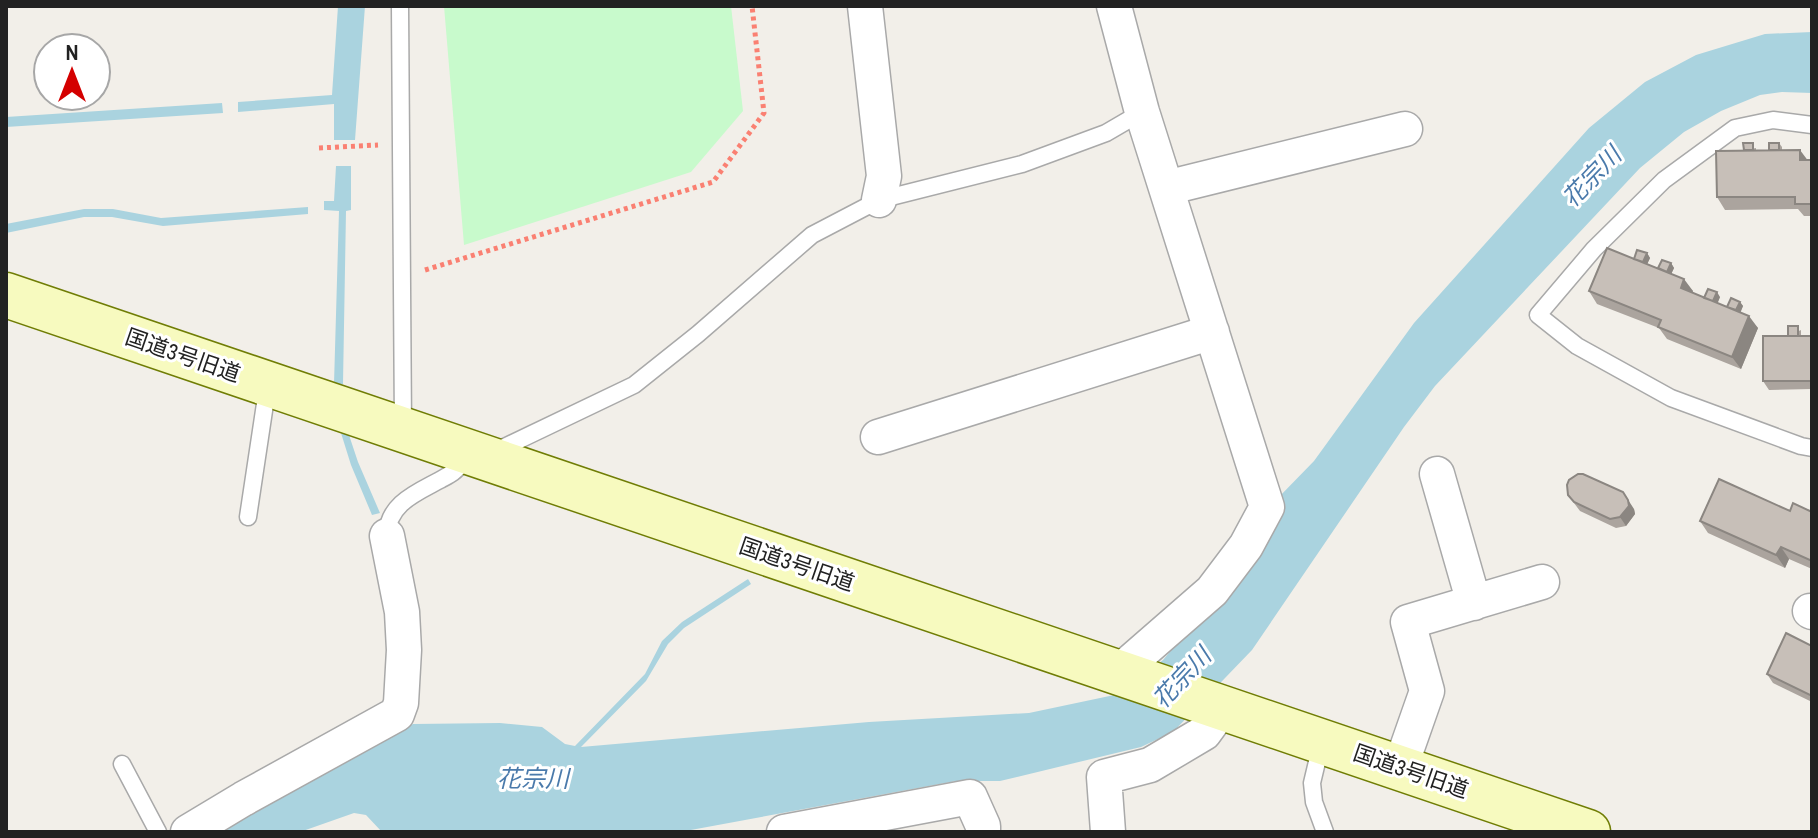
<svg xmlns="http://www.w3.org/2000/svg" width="1818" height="838" viewBox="0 0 1818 838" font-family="'Archivo Narrow','Noto Sans JP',sans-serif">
  <rect width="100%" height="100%" fill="#f2efe9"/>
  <path fill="#c8facc" d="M444,6H731L743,111L691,172L464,245Z"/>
  <path fill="#aad3df" d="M338,6H365L355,140H334V104L238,112V102L332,95Z
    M1812,32V93L1782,92L1760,95L1721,111L1684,132L1640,168L1435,386L1404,427L1252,650L1173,732L1141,747L1000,781H956L680,832H382L366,815L354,813L300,832H216L280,793L413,724L500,723L542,727L565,744L575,746L645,674L662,641L682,622L748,579L751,584L684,628L668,644L646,681L581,747L869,722L1029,713L1119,694L1163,660L1214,599L1278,498L1314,461L1414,323L1589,128L1645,82L1696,55L1765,34Z
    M222,103L223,113L6,127V117Z
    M336,166H351V210L346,211L343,384H334L339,211L324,210V201H334Z
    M308,207V214L163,226L112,217H84L6,233V224L84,209H113L161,218Z
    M348,432L358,462L380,513L372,515L351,465L341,433Z"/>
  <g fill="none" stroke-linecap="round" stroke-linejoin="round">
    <g stroke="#a9a9a9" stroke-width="19">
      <path id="lane" d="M400,6L403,428
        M1812,125L1773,120L1735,128L1664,180L1594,249L1538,315L1577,346L1671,398L1801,446L1812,448
        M494,452L634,385L698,334L812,235L879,200L1022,164L1106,133L1142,112
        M248,517L268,384
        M387,536C387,504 416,493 440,480C447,476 456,472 460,465C463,461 464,457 465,453
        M1321,745L1312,783L1314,802L1325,832
        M122,764L158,832"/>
    </g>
    <g stroke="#a9a9a9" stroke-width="37">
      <path id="street" d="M865,6L884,176L879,200
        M1114,6L1142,112L1267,507L1246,546L1212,591L1119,672
        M1166,188L1405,129
        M878,437L1212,332
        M1437,474L1474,603
        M1810,611L1812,612
        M1400,768L1427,691L1408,622L1542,582
        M188,832L243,799L397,714L401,703L404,650L402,612L387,536
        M784,832L970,797L983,826V832
        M1108,832L1104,777L1150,765L1204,733L1223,707"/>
    </g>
    <g stroke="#707d05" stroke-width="47">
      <path id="secondary" d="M6,295L1588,832"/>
    </g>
    <path stroke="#fa8072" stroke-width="5" stroke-dasharray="4 4" stroke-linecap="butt" d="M319,148L378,145
      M425,270L713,182L764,113L752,6"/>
    <use href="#lane" stroke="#fff" stroke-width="16"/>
    <use href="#street" stroke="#fff" stroke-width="34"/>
    <use href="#secondary" stroke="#f7fabf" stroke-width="44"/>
  </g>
  <path fill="#aba49e" d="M1779,143L1782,147V150L1807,160H1812V216H1804L1798,209L1725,210L1717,197L1744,150L1756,148V150H1769Z
    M1647,253L1650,258L1647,264L1658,268L1671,263L1674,268L1671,274L1693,291L1692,293L1704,298L1720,297L1717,303L1727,307L1740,302L1743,306L1740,312L1758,328L1741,369L1667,339L1659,328L1597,304L1589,291Z
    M1801,330V336H1812V389L1769,390L1763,381L1788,336Z
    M1568,495L1634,509L1635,514L1626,526L1616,528L1580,511Z
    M1790,511L1812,512V569L1789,559L1785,568L1708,533L1700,521Z
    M1812,642V702L1773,683L1767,674L1811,645Z"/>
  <path fill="#8b8681" d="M1800,150L1809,162L1800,160Z
    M1647,253L1650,258L1644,271L1641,267Z
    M1671,263L1674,268L1668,281L1665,276Z
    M1684,279L1693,291L1689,300L1681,288Z
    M1717,292L1720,297L1715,310L1712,305Z
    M1740,302L1743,306L1738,319L1735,315Z
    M1749,316L1758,328L1741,369L1732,357Z
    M1623,492L1634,509L1635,514L1626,526L1620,517Z
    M1781,547L1789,559L1785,568L1776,555Z"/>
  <path fill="#c7bfb8" stroke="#8b8681" stroke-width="2" d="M1743,143H1753V150H1744Z
    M1769,143H1779V150H1769Z
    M1800,150V160H1812V204H1795V197H1717L1716,151Z
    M1607,248L1684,279L1681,288L1749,316L1732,357L1658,327L1661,320L1589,291Z
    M1637,250L1647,253L1643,262L1634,259Z
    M1662,260L1671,263L1667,272L1658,268Z
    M1708,289L1717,292L1713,301L1704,298Z
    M1731,298L1740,302L1736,310L1727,307Z
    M1788,326H1798V336H1788Z
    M1763,336H1812V381H1763Z
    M1578,474H1583L1623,492L1628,500L1629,506L1620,517L1610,519L1574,502L1568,495L1567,485L1569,480Z
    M1719,479L1790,511L1793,503L1812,512V561L1781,547L1776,555L1700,521Z
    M1786,633L1812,646V696L1767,674Z"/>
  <g text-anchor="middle" stroke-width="6" stroke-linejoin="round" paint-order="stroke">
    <g font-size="22" fill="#222" stroke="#fff">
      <text transform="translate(183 355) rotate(19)" y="8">国道3号旧道</text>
      <text transform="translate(797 564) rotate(19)" y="8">国道3号旧道</text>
      <text transform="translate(1411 771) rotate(19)" y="8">国道3号旧道</text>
    </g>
    <g font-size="24" font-style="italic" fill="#4a7aab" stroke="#fff">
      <text transform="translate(1592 177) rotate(-46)" y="8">花宗川</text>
      <text transform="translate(1182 678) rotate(-47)" y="8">花宗川</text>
      <text x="533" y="787">花宗川</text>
    </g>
  </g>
  <rect width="1818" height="838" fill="none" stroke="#222222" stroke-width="16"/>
  <g transform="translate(72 72)"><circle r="38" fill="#ffffff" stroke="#a7a7a7" stroke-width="2"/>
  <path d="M0-6L14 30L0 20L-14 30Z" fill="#d40000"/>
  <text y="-12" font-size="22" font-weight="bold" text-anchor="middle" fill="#222222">N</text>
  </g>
</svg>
